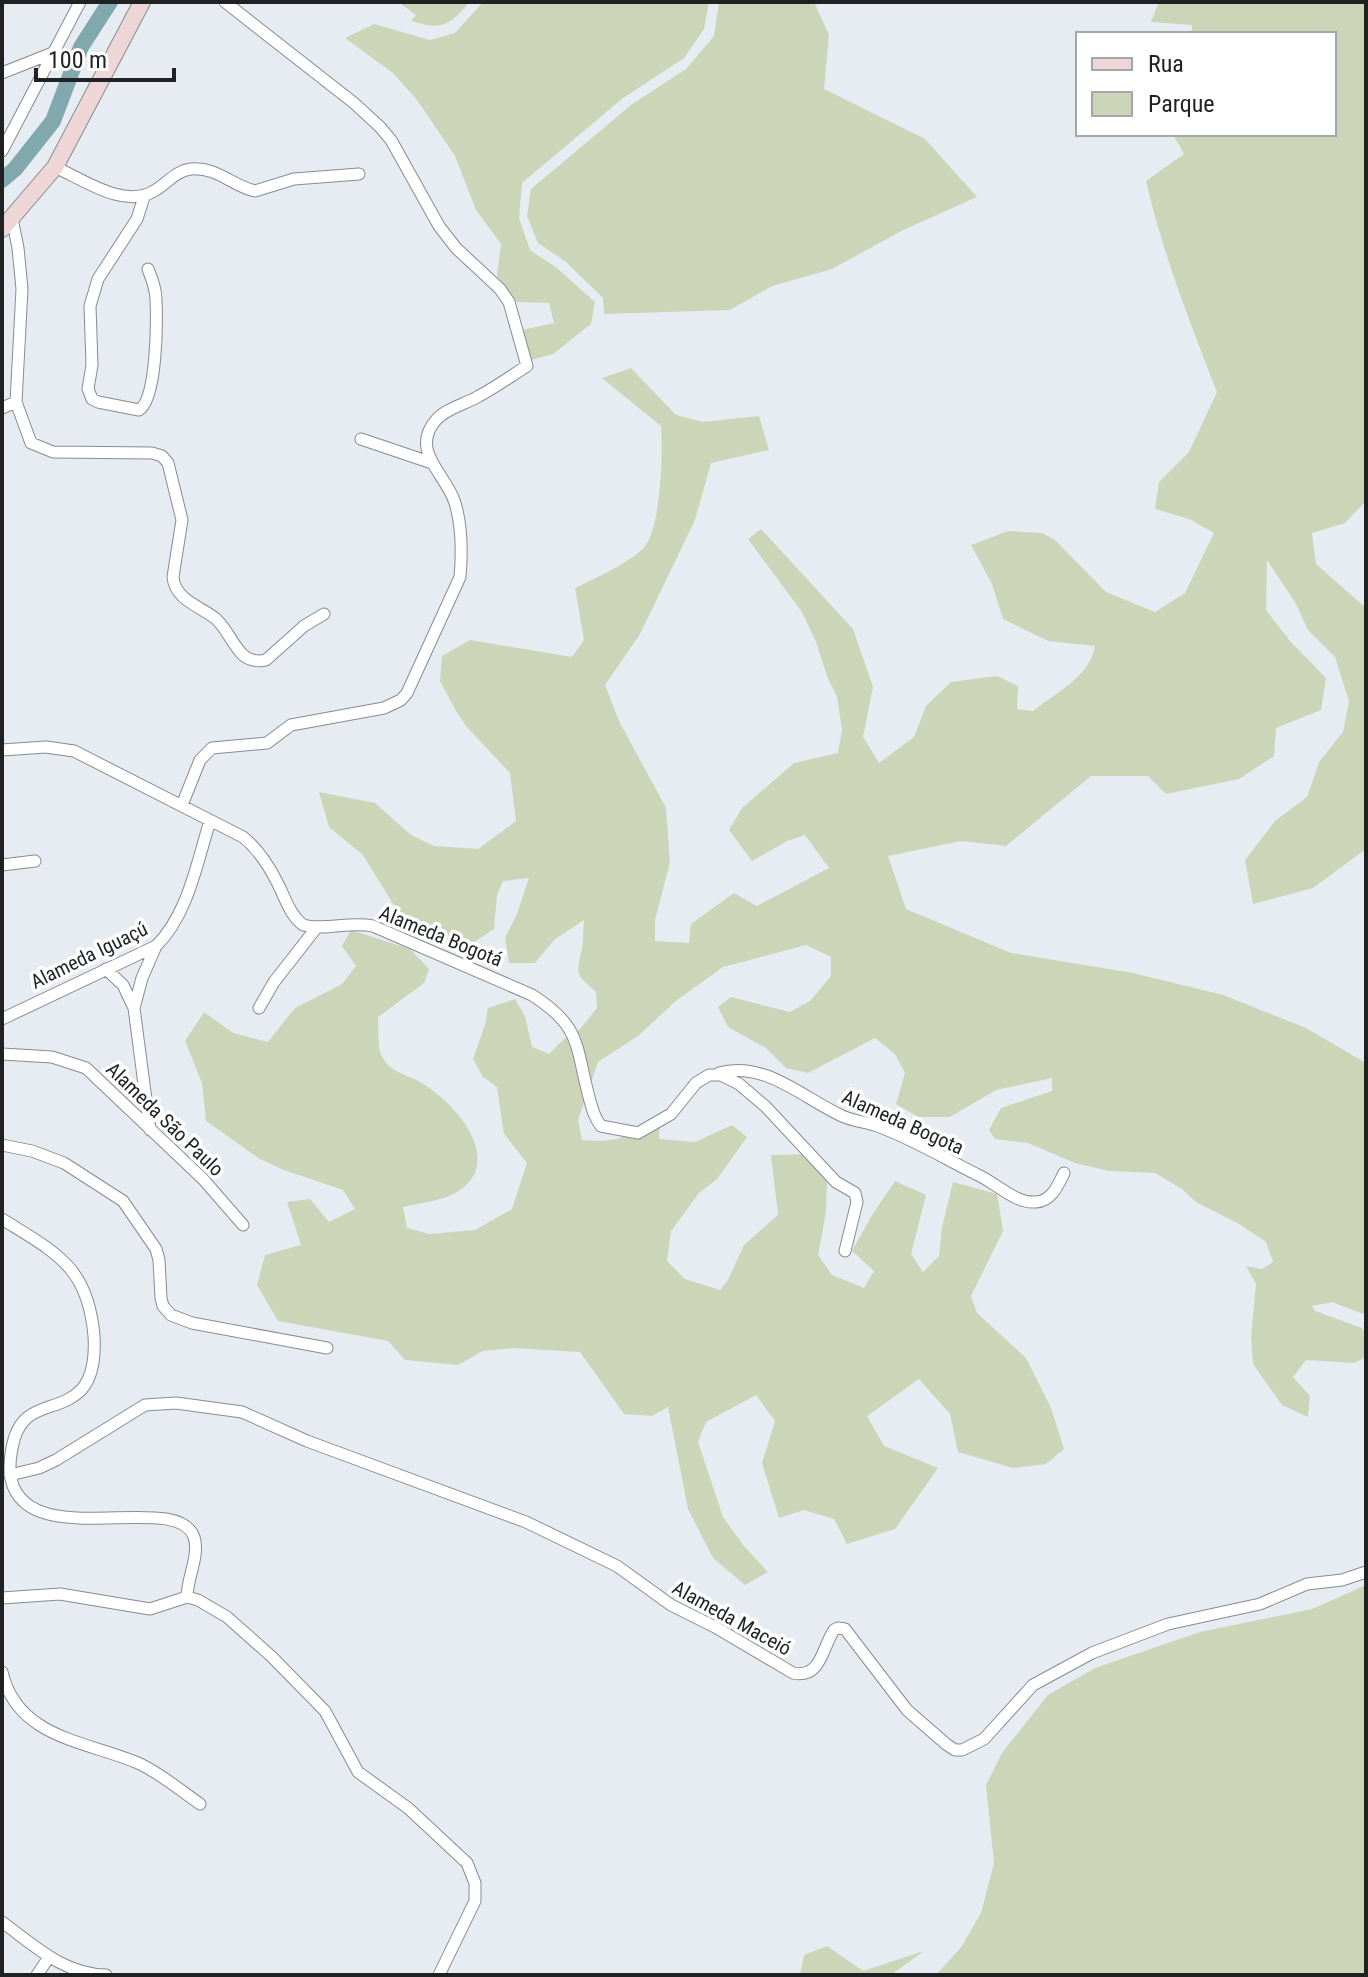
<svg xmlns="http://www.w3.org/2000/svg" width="1368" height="1977" viewBox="0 0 1368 1977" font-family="'Roboto Condensed',sans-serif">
  <rect width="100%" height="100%" fill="#e6ecf2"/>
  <path fill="#cdd5b9" d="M398,2H470C449,25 443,31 411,21L416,15Z
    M483,2H709L704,29L684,58L623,98L522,183L519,218L530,250L557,268L595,302L591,324L553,354L531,360L522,330L554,323L549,303L516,302L497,276L501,244L476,210L455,156L417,100L393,73L345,38L374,24L430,40L455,33Z
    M719,2H814L829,35L824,89L925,139L977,197L903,230L832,269L772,286L730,310L604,314L603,298L566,262L538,243L527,216L531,189L631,105L686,69L714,36Z
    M1159,2H1366V501L1345,523L1312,533L1316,564L1366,608V849L1313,888L1253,904L1245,860L1275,821L1307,797L1319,762L1343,732L1349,701L1335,657L1308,630L1295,602L1267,560L1266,610L1290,641L1326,678L1321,710L1276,728L1274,756L1239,779L1166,794L1148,776H1091L1006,846L961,841L888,856L906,909L1011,953L1133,973L1223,995L1306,1028L1366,1063V1315L1332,1302L1312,1306L1315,1311L1362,1328L1366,1337V1357L1354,1363L1306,1360L1293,1377L1310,1396L1308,1417L1282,1405L1253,1364L1251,1338L1256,1284L1246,1266L1262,1269L1273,1262L1266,1242L1239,1224L1196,1202L1182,1189L1155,1173L1109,1171L1075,1163L1028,1143L995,1139L989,1130L1001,1108L1052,1091V1078L996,1090L950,1117H918L896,1104L905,1073L895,1054L875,1038L808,1073L786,1068L766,1048L728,1027L718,1007L731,997L790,1012L810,1001L831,976V957L806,945L723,967L677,1000L638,1036L598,1062L578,1120L582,1140C614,1142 624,1141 649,1119L660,1120L659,1139L695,1142L732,1125L747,1137L717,1179L699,1193L671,1231L667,1261L685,1279L720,1290L728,1280L744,1245L778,1215L771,1155L813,1154L827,1182L826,1212L818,1255L832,1275L864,1288L874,1271L852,1251L872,1215L895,1181L926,1195L911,1254L923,1272L939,1256L942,1227L953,1182L997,1194L1003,1231L971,1296L977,1313L1026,1358L1051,1408L1064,1449L1046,1464L1013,1468L958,1452L950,1414L919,1379L867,1416L884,1446L938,1468L895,1529L847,1544L834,1519L804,1510L779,1518L762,1463L775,1421L756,1395L706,1422L698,1442L723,1517L744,1546L768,1572L745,1585L713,1558L688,1509L668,1407L652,1416L624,1414L580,1352L512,1348L483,1351L458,1365L405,1360L388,1341L278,1321L257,1285L265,1255L301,1245L287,1202L310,1199L329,1222L355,1209L343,1190L284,1170L260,1159L206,1121L202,1083L185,1041L204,1012L233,1033L268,1042L295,1008L342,984L356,966L342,946L351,930L410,949L429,969L424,983L378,1017C379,1028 377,1044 381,1054C389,1074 409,1074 425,1085C459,1107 505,1162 457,1192C443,1201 419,1203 403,1207L407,1228L429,1234L475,1230L512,1209L527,1163L504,1134L497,1087L483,1077L473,1059L485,1025L488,1008L515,999L525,1016L532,1047L549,1054L564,1039L580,1029L597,1008L596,992C578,975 575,978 581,953C584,943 583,930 584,920L554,940L535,963H509L505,938L517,914L529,878L503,881L497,895L494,929L462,950L406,925L363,855L329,827L319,792L375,803L411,835L434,846L478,849L516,821L510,773L466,726L456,711L440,681L442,656L470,640L572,657L584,640L575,588C592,580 637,559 646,545C661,522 663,454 661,426L602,378L631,368L676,415L703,422L759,416L769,450L711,463L695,520L640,634L605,685L619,721L666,808L670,862L655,920V941L689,943L691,924L734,893L757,906L829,868L805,835L787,841L752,861L729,830L742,808L794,763L838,753L842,730L837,697L827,676L816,642L802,612L748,539L761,529L853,629L873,687L863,737L879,763L914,737L926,706L951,682L997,676L1018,686L1017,709L1033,711C1055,693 1090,677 1095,646L1048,641L1003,619L992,584L971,545L1008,531L1042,533L1055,540L1106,592L1155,612L1185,593L1214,533L1189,519L1155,509L1159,482L1189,452L1217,392C1190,323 1163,254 1146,181L1184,154L1173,134H1334V34H1192V25L1151,22Z
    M1366,1585V1975H936L962,1946L981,1913L994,1863L986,1785L1002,1753L1048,1695L1095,1668L1200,1632L1312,1609Z
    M827,1946L863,1971L924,1951L891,1975H800L804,1955Z"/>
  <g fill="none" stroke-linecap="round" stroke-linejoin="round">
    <path stroke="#81a8ad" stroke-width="16" d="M2,180L15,169L53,121L81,47L110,2"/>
    <g stroke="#868c91" stroke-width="13">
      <path id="street" d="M2,73L55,52
        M2,151L80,2
        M55,167C84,180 124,209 154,191C168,183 175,171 191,169C218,167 232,186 255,191L294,179L359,174
        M144,197L137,219L98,279L90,306L92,365L88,389L92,399L98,402L139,410C157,399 157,322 156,300C156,289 152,279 148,269
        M12,218L18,248L22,289L16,402L31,443L53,452L152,453L162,456L168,463L182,520L173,577C175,600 200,606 216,619C227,629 232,644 243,655C249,660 258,662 266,660L304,626L324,614
        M2,408L16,402
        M361,439L432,463
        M2,750L46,747L74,751L243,837C258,849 268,864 277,882C285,897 289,914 303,925C326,931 349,921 373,926L532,995C582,1027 575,1045 589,1097C592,1108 594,1117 601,1126L638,1133L671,1114L696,1083L709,1075H721L739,1084L765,1106L836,1182L855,1193L857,1202L845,1251
        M182,805L200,760L212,748L267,743L291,725L384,708L401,700L407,693L460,577C462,554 462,526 455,503C447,475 409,451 436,420C446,408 466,404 479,396C496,387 511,376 527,366L509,302L500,289L456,248L439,226L391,140L380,127L354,103L225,2
        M2,865L35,861
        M106,969L123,985L133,1006
        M259,1008L274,982L317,927
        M2,1019L156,946C188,915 197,862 210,821
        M2,1054L52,1057L86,1068L203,1179L243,1225
        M719,1073C764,1060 803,1098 842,1116C853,1121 866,1122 877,1126C911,1138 944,1158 976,1174C995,1182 1015,1204 1036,1202C1052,1201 1058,1185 1064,1173
        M150,1130L134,1008L142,978L156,946
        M2,1145L32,1151L64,1163L123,1201L156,1249L159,1260L161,1298L163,1306L171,1315L192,1323L327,1348
        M2,1219C56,1253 88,1266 94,1336C95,1353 94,1375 82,1389C58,1415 21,1398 12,1448C10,1458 9,1469 11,1479C28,1554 177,1489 194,1537C200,1555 187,1578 187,1597
        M10,1475L39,1468L56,1460L145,1405L176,1403L242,1412L307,1441L526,1522L617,1566L671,1605L715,1627L793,1673C821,1679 822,1648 834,1630L838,1628L845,1629L907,1710L946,1744L955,1750H962L984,1739L1033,1685L1092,1653L1168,1624L1260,1604L1307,1584L1342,1580L1366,1572
        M187,1597L198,1600L227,1617L271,1656L325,1711L358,1772L408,1808L467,1863L475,1883V1901L439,1975
        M2,1598L60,1594L150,1609L187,1597
        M2,1672C17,1738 86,1741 138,1763C160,1773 180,1790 200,1804
        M2,1922C35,1946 63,1974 106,1975
        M37,1975L49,1957"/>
    </g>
    <g stroke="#868c91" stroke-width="18">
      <path id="secondary" d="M2,229L55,167L142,2"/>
    </g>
    <use href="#street" stroke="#fff" stroke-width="11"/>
    <use href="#secondary" stroke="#edd6d5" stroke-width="16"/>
  </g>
  <g text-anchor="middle" stroke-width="7" stroke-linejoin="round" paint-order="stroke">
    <g font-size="20" fill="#1f2123" stroke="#fff">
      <text transform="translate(441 936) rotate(22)" y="7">Alameda Bogotá</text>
      <text transform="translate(89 955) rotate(-26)" y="7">Alameda Iguaçú</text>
      <text transform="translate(165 1119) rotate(44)" y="7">Alameda São Paulo</text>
      <text transform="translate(903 1122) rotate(24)" y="7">Alameda Bogota</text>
      <text transform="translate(732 1618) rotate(29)" y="7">Alameda Maceió</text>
    </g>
  </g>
  <rect width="1368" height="1977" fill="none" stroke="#1f2123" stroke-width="8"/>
  <rect x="1076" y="32" width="260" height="104" fill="#ffffff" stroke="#a5a6a7" stroke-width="2"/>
  <rect x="1092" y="58" width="40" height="12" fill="#edd6d5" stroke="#a5a6a7" stroke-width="2"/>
  <text x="1148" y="72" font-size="24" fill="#1f2123">Rua</text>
  <rect x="1092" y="92" width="40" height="24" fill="#cdd5b9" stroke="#a5a6a7" stroke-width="2"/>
  <text x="1148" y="112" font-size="24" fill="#1f2123">Parque</text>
  <path d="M36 68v12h138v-12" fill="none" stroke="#1f2123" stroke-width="4"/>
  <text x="48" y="68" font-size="24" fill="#1f2123" stroke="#ffffff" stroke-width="6" paint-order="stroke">100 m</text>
</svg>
